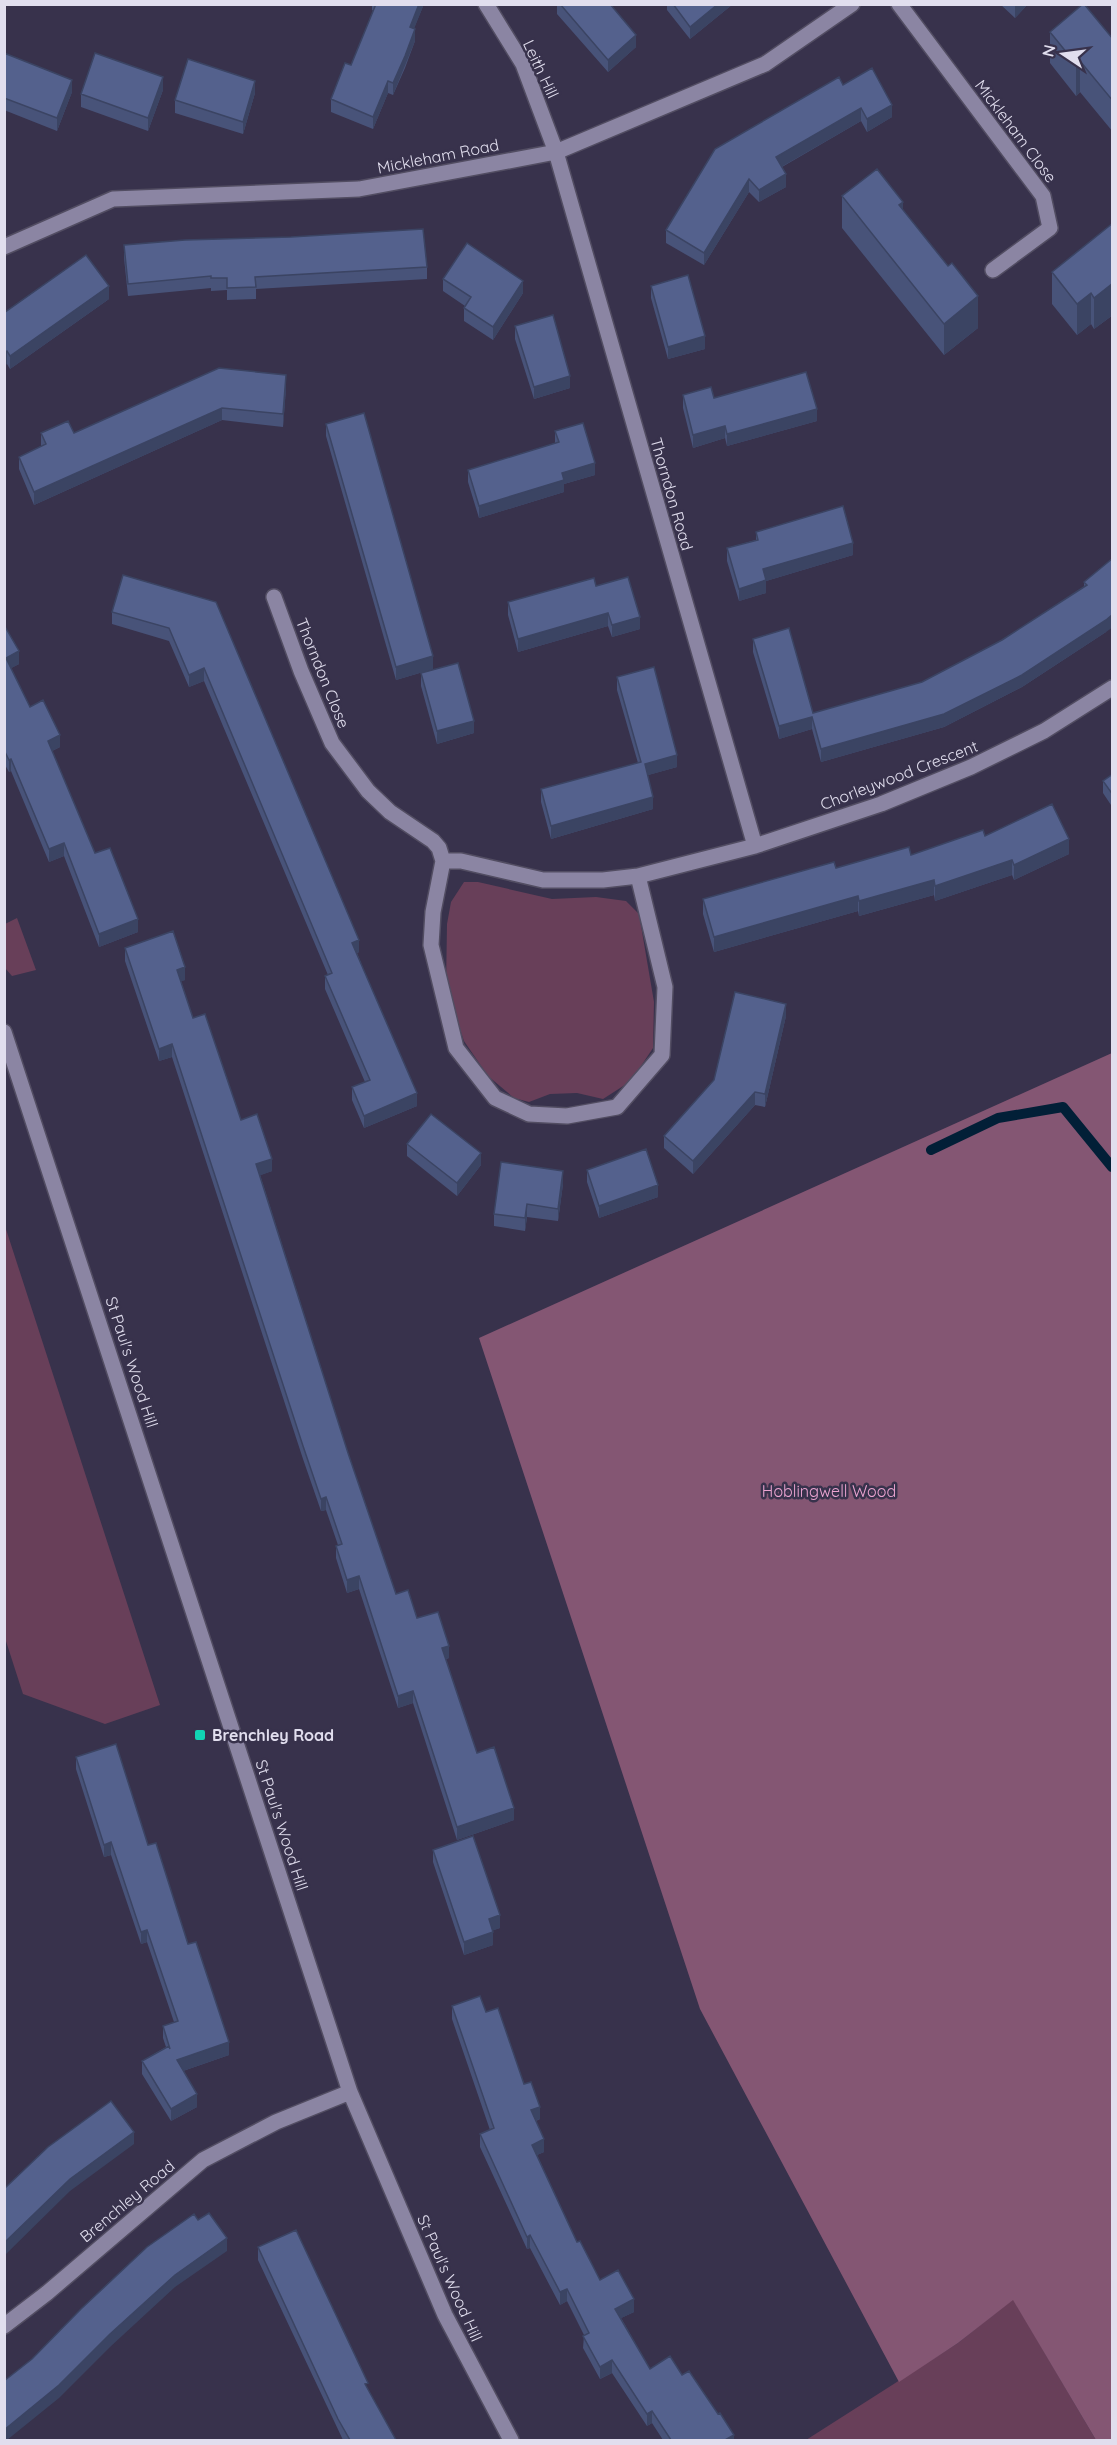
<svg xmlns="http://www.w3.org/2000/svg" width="1117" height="2445" viewBox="0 0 1117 2445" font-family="Quicksand,sans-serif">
  <rect width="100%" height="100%" fill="#38324c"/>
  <path fill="#683f59" d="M464,882H478L552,899L596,897L626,901L639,914L654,1002L653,1048L631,1081L603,1099L577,1093L550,1094L529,1102L514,1098L488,1076L464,1041L446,988L447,924L451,902Z
    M17,918L36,970L12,976L5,968V924Z
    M4,1223L160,1705L105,1724L23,1694L5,1638Z
    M1013,2299L1096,2440H806L958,2343Z"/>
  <path fill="#845673" d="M1112,1053V2440H1096L1013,2300L958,2343L899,2382L700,2009L479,1338Z"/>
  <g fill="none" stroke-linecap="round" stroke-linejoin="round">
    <path stroke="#021f37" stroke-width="10" d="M931,1150L998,1118L1063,1107L1112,1167"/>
    <g stroke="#524d62" stroke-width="18">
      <path id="minor" d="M486,4L523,64L556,152L755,846
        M899,4L1043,196L1050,228L993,270
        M4,247L113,199L359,189L556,152L765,64L852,4
        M274,597L301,671L332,743L368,791L390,812L433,841L439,848L443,861L433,912L431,945L456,1048L495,1098L529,1114L567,1116L617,1107L662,1055L665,987L638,876
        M443,861H461L543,880H603L638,876L755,846L881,804L971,767L1044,731L1112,688
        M4,1032L350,2092L445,2315L511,2440
        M4,2326L47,2293L203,2160L276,2122L350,2092"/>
    </g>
    <use href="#minor" stroke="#8b85a3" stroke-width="15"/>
  </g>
  <path fill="#485379" d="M372,4H424L414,28L415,41L405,68L393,95L388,93L373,129L331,112V99L351,65L374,11L372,10Z
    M557,4H610L636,47L608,72L557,14Z
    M667,4H733L690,39L667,10Z
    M1000,4H1028L1015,18Z
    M1050,32L1113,39V132L1080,92L1076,96L1050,63Z
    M4,53L72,92L57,131L4,110Z
    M843,85L892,117L867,132L861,121L782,167L786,187L759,202L749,192L704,265L666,243V230Z
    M163,90L148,131L81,107V94Z
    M255,93L243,134L175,113V100Z
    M842,196L903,210L978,328L944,355L842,228Z
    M1113,223V315L1094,329L1091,324L1077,335L1052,304V272Z
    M124,245L427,267V279L256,289V299L227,300V290L211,291V288L128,296L124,258Z
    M443,279L523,293L493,340L464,321V308L465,306L443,291Z
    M651,286L705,349L668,359L651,298Z
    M109,299L10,369L7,364L4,365V313Z
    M515,326L570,388L534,399L515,339Z
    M286,388L283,427L222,420L34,505L19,469V457L41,446V433H74Z
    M683,395L714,398L817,421L727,446L725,438L693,448L683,408Z
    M326,424L433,669L396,680L326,436Z
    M555,431L595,475L564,484V492L479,518L468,482V470L555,443Z
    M756,532L853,555L766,581V593L739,601L727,561V548L756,540Z
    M1113,558L1106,632L1022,687L944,727L821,762L812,729L779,739L753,652V639L813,713L922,682L1002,640L1084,587V582Z
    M596,586L640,629L612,637L608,626L518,652L508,615V602Z
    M216,602L359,952L357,953L417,1106L364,1128L352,1100V1087L365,1082L325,989V976L328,975L204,681L189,687L169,641L112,624V612Z
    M4,625L19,664L11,668L30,707L60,747L52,751L95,853L138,932L99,947L64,856L49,862L11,771L9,772L4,763Z
    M421,673L474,733L437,744L421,686Z
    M617,677L677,767L648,775L653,809L551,839L541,802V789L638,763L617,690Z
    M1113,774V808L1103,793V781Z
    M985,836L1069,854L1014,880L1012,875L935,901L934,895L859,916L858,911L714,952L703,914V899L836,868L911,855Z
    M125,948L185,980L180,981L193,1018L241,1120L272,1171L260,1175L348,1453L396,1594L417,1618L449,1658L446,1659L477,1753L514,1820L457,1840L413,1703L398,1708L359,1589L347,1593L336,1558V1546L338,1545L326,1510L321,1511L303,1459L172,1057L159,1061L125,961Z
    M786,1016L765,1107L755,1105L693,1174L664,1148V1136Z
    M407,1144L481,1165L457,1196L407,1156Z
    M587,1170L658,1197L599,1218L587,1182Z
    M563,1184L558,1221L527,1217L525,1231L494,1226V1214Z
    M76,1757L148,1845L188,1944L229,2055L183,2071L197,2107L171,2121L142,2074V2061L166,2047L163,2038V2026L174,2022L147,1942L141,1944L111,1855L104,1857L76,1769Z
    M433,1850L500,1928L493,1930V1945L464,1955L433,1862Z
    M452,2006L486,2012L524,2084L540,2119L536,2121L544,2152L537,2155L577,2242L600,2280L634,2312L621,2318L650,2369L682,2375L734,2440H663L652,2423L647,2426L612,2373L600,2379L583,2348L584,2335L567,2301L560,2305L530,2248L527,2249L480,2147V2134L490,2130L452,2019Z
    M258,2247L368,2390L396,2440H343L258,2260Z"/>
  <path fill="#3b4463" d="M419,4H424L410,39V27Z
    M718,4H733L690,39V27Z
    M1017,4H1028L1015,18V6Z
    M415,29V41L393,95V83Z
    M636,35V47L608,72V60Z
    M1080,61V92L1076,96V64Z
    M163,77V90L148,131V118Z
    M72,80V92L57,131V118Z
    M255,81V93L243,134V122Z
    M388,81V93L373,129V117Z
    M892,105V117L867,132V119Z
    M861,108V121L776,170V157Z
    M786,174V187L759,202V190Z
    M749,179V192L704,265V253Z
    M903,202V233L899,205Z
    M523,281V293L493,340V327Z
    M1113,283V315L1094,329V298Z
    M109,286V299L10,369V356Z
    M1091,293V324L1077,335V304Z
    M978,296V328L944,355V324Z
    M705,336V349L668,359V347Z
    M7,351V364L4,365V353Z
    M286,375V388L283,427V414Z
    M570,376V388L534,399V387Z
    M222,408V420L34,505V492Z
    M817,409V421L727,446V434Z
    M725,426V438L693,448V435Z
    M595,463V475L564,484V492L479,518V506L562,473Z
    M853,543V555L766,581V593L739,601V589L763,569Z
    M608,613V626L518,652V639Z
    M1113,614V627L1106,632L1022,687L944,727L821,762V749Z
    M640,617V629L612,637V625Z
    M19,651V664L6,671V658Z
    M433,656V669L396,680V667Z
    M204,668V681L189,687V675Z
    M812,717V729L779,739V726Z
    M474,721V733L437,744V731Z
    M60,735V747L48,753V741Z
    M677,755V767L645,776V764Z
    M11,759V771L9,772V760Z
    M653,797V809L551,839V826Z
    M1069,839V854L1014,880V865Z
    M64,843V856L49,862V849Z
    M1012,860V875L935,901V886Z
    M934,880V895L859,916V901Z
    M858,896V911L714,952V937Z
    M138,919V932L99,947V934Z
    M359,940V952L352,955V943Z
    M185,967V980L177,983V970Z
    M786,1004V1016L765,1107V1094Z
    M172,1044V1057L159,1061V1049Z
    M755,1092V1105L693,1174V1161Z
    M417,1093V1106L364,1128V1116Z
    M481,1153V1165L457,1196V1183Z
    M272,1159V1171L256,1177V1164Z
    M563,1171V1184L558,1221V1209Z
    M658,1185V1197L599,1218V1206Z
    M527,1204V1217L525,1231V1218Z
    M326,1497V1510L321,1511V1499Z
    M359,1576V1589L347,1593V1580Z
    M449,1646V1658L442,1660V1648Z
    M413,1691V1703L398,1708V1696Z
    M6,1754V1767L4,1768V1755Z
    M514,1808V1820L457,1840V1827Z
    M111,1842V1855L104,1857V1845Z
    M500,1915V1928L489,1932V1919Z
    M147,1930V1942L141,1944V1932Z
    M493,1932V1945L464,1955V1942Z
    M229,2042V2055L177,2073V2060Z
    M197,2094V2107L171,2121V2109Z
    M540,2107V2119L531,2122V2110Z
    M134,2132V2144L70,2191L4,2256V2243L70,2179Z
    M544,2139V2152L532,2157V2145Z
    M530,2235V2248L527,2249V2237Z
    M227,2238V2251L175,2287L110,2347L59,2398L7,2440H4V2430L175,2275Z
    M567,2289V2301L560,2305V2292Z
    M634,2299V2312L615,2321V2309Z
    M612,2360V2373L600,2379V2367Z
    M652,2411V2423L647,2426V2414Z
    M734,2435V2440H725Z"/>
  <path fill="#54618d" stroke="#3b4463" stroke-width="1.5" d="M376,4H419L410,27L415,29L405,56L393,83L388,81L373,117L331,99L345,63L351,65Z
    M560,4H610L636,35L608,60Z
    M673,4H718L690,27Z
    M1083,4H1084L1113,39V101L1080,61L1076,64L1050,32Z
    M4,53L72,80L57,118L4,98Z
    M95,53L163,77L148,118L81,94Z
    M188,59L255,81L243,122L175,100Z
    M872,68L892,105L867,119L861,108L776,157L786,174L759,190L749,179L704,253L666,230L715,149L839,77L843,85Z
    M877,169L903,202L899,205L948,266L952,263L978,296L944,324L842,196Z
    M1113,223V283L1094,298L1091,293L1077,304L1052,272Z
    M423,229L427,267L255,277L256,287L227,288V278H211V276L128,284L124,245L185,240L291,237Z
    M467,243L523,281L493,327L464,308L471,297L443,279Z
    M86,255L109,286L10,356L7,351L4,353V313Z
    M688,275L705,336L668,347L651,286Z
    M553,315L570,376L534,387L515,326Z
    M219,368L286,375L283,414L222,408L34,492L19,457L46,444L41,433L68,421L74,433Z
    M806,372L817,409L727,434L725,426L693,435L683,395L711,387L714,398Z
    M364,413L433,656L396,667L326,424Z
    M583,423L595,463L562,473L564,480L479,506L468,470L559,442L555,431Z
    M843,506L853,543L763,569L766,580L739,589L727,548L758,540L756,532Z
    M1113,558V614L1106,620L1022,675L944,714L821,749L812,717L779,726L753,639L789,628L813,713L922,682L1002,640L1087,585L1084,582Z
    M123,575L216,602L359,940L352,943L417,1093L364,1116L352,1087L370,1080L325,976L332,973L204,668L189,675L169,628L112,612Z
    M628,577L640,617L612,625L608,613L518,639L508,602L594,578L596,586Z
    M4,625L19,651L6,658L30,707L43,700L60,735L48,741L95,853L110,848L138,919L99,934L64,843L49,849L11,759L9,760L4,750Z
    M458,663L474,721L437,731L421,673Z
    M654,667L677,755L645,764L653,797L551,826L541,789L641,762L617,677Z
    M1113,774V795L1103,781Z
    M1052,804L1069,839L1014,865L1012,860L935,886L934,880L859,901L858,896L714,937L703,899L834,862L836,868L909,847L911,855L983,830L985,836Z
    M173,931L185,967L177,970L193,1018L205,1014L241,1120L257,1114L272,1159L256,1164L348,1453L396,1594L408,1590L417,1618L438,1612L449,1646L442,1648L477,1753L494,1747L514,1808L457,1827L413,1691L398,1696L359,1576L347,1580L336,1546L342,1544L326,1497L321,1499L303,1446L172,1044L159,1049L125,948Z
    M735,992L786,1004L765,1094L755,1092L693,1161L664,1136L714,1080Z
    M431,1114L481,1153L457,1183L407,1144Z
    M646,1149L658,1185L599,1206L587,1170Z
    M501,1162L563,1171L558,1209L527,1204L525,1218L494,1214Z
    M116,1744L148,1845L156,1843L188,1944L196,1942L229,2042L177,2060L197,2094L171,2109L142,2061L169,2046L170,2049L163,2026L178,2021L147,1930L141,1932L111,1842L104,1845L76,1757Z
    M473,1836L500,1915L489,1919L493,1932L464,1942L433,1850Z
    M480,1996L486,2012L498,2008L524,2084L531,2082L540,2107L531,2110L544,2139L532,2145L577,2242L580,2241L600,2280L618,2270L634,2299L615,2309L650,2369L670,2356L682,2375L689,2371L718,2414L720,2413L734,2435L725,2440H671L652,2411L647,2414L612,2360L600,2367L583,2336L589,2333L567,2289L560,2292L530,2235L527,2237L480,2134L494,2128L452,2006Z
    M111,2101L134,2132L70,2179L4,2243V2189L48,2147Z
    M209,2213L227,2238L175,2275L110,2334L59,2385L4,2430V2381L32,2359L81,2309L147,2247L194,2214L198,2220Z
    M296,2230L368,2383L365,2384L396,2440H350L338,2419L258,2247Z"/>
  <rect fill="#11d5b4" stroke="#38324c" stroke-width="2" x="194" y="1729" width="12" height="12" rx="3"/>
  <g text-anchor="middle" stroke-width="5" stroke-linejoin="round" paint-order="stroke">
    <g font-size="16" fill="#e1deee" stroke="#38324c">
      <text transform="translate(541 69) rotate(65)" y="6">Leith Hill</text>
      <text transform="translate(1016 131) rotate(53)" y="6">Mickleham Close</text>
      <text transform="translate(438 156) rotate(-11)" y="6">Mickleham Road</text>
      <text transform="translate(672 494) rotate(74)" y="6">Thorndon Road</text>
      <text transform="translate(323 673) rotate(68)" y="6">Thorndon Close</text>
      <text transform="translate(899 775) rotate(-21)" y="6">Chorleywood Crescent</text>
      <text transform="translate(132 1362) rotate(72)" y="6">St Paul's Wood Hill</text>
      <text transform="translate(282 1825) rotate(72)" y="6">St Paul's Wood Hill</text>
      <text transform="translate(127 2201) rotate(-40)" y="6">Brenchley Road</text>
      <text transform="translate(450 2278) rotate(66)" y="6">St Paul's Wood Hill</text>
    </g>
    <g font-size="16" fill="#eca4d1" stroke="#38324c">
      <text x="829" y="1497">Hoblingwell Wood</text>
    </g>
    <g font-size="16" font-weight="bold" fill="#e1deee" stroke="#38324c" text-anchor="start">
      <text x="212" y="1741">Brenchley Road</text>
    </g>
  </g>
  <rect width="1117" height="2445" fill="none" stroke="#e1deee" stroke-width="12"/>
  <g transform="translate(1063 54) rotate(283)" stroke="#38324c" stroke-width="4.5" paint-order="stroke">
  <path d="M0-4.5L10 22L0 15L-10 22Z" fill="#e1deee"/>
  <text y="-9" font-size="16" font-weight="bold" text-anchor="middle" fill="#e1deee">N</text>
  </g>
</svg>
